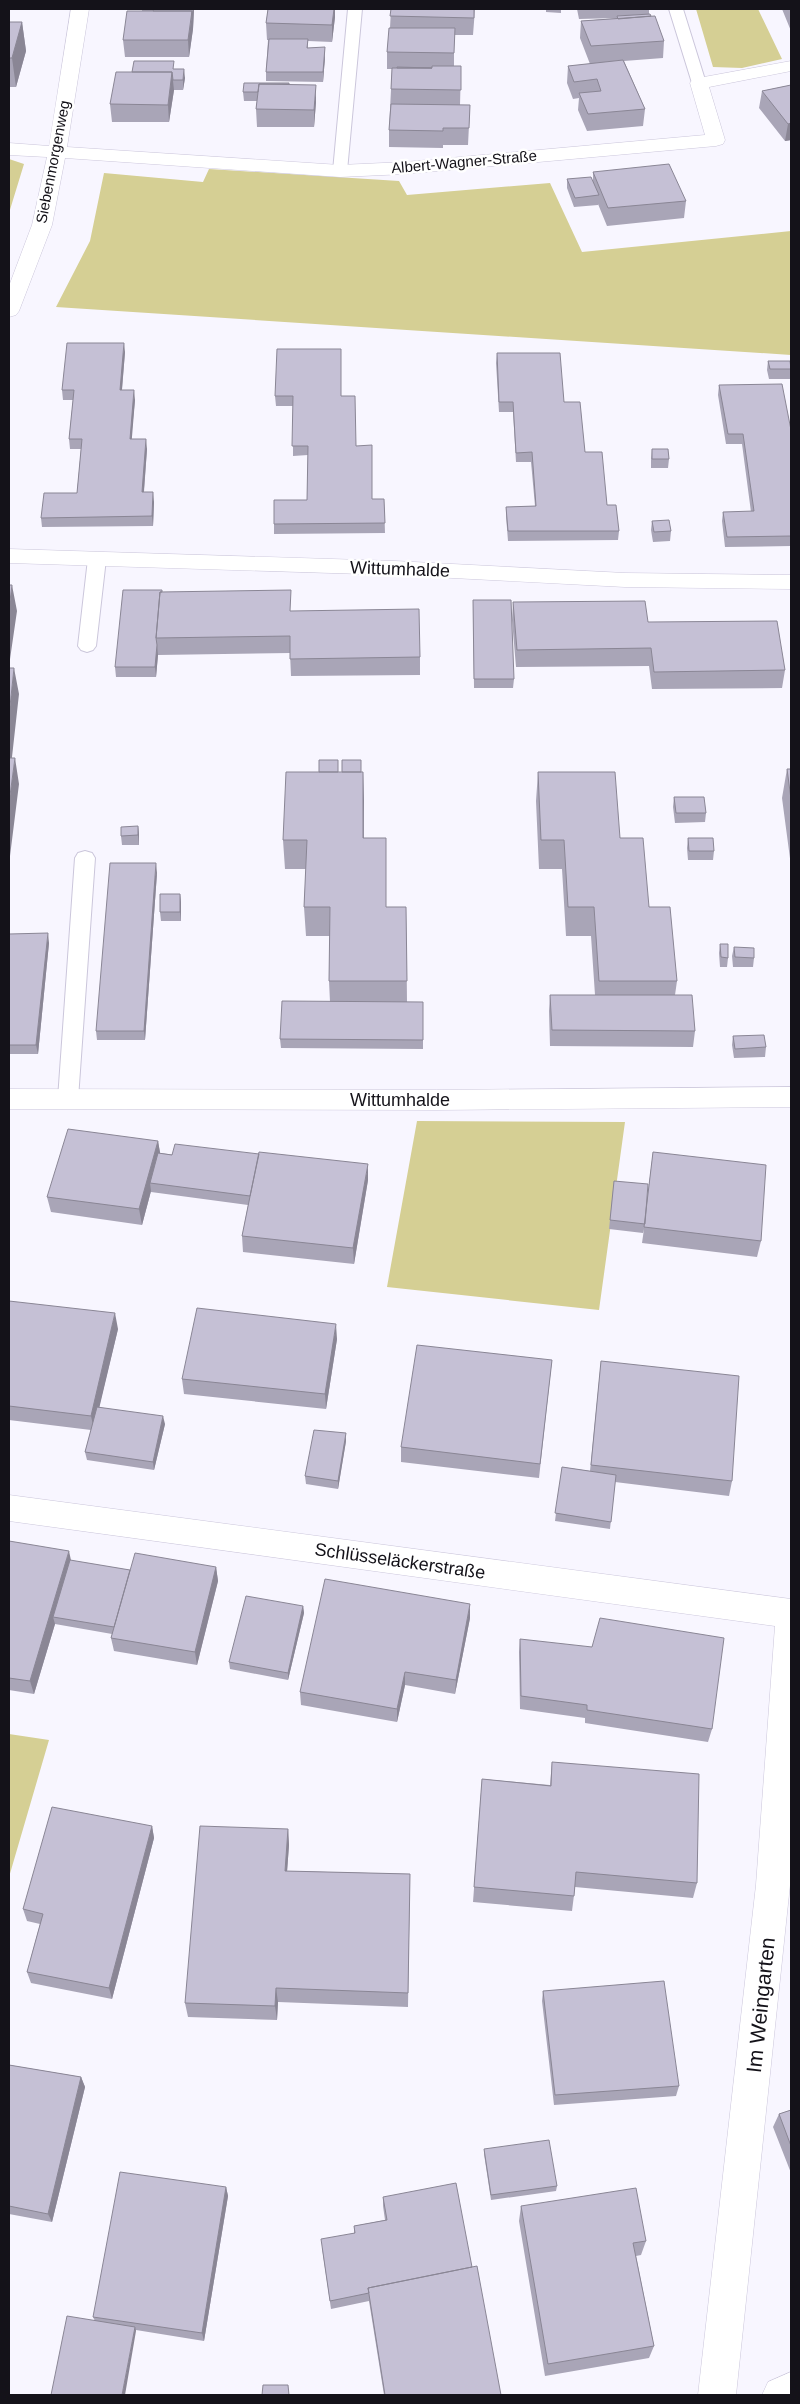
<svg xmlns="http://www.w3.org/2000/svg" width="800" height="2404" viewBox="0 0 800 2404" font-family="Helvetica,sans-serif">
  <rect width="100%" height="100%" fill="#f8f6ff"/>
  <path fill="#d5cf94" d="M696,9H758L782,59L742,68L713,67Z
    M9,159L24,164L9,213Z
    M209,169L399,181L407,195L550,183L582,252L791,231V355L56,307L90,241L104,173L203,182Z
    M417,1121L625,1122L599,1310L387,1287Z
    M9,1734L49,1740L9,1877Z"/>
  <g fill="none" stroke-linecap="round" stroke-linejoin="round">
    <g stroke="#cbc6db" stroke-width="2">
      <path id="service" d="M348,9H362L347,171L340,175L333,171Z
        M669,9H683L706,83L704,86L699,87L692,83Z
        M97,553L103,555L106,559L96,646L93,650L87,652L81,650L78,646L88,559L91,555Z
        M85,851L92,853L95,858L78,1099L75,1105L68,1107L61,1105L58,1099L75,858L78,853Z"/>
    </g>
    <g stroke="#cbc6db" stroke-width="1">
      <path id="minor" d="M71,9H89L67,147L340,165L405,162L705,135L690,83L693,79L791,61V71L709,87L725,140L723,144L716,146L405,174L340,177L65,158L52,225L19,311L16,315L9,317V286L32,225L47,157L9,155V143L49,146Z
        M9,549L395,561L625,573L791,575V589L625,587L395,575L9,563Z
        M791,1087V1107L436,1110L9,1109V1089L436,1090Z
        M9,1495L791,1599L790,1885L736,2395H698L756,1885L775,1626L9,1521Z
        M791,2372V2395H762L768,2382Z"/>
    </g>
    <use href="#service" fill="#fff" fill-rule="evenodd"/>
    <use href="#minor" fill="#fff" fill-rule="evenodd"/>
  </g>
  <path fill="#a9a5b7" d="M142,9H194L193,29L189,57H125L123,40L142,11Z
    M268,9H335V17L332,42L308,41V48L325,57L323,82L266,81V72L268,40H267L266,23Z
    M391,9H475L473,35H454V66H461L460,105H470L468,145H443V148L389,147V130L392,69H387V52L390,28Z
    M546,9H561V13L546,12Z
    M577,9H649V14L664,41L663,58L624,61L645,109L643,126L587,131L578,110L579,98L573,99L567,83L568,66L590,64L580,38L581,21L617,18L579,19Z
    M782,9H791V31Z
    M9,22H22L26,51L16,87H9Z
    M174,69L185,78L183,90H174L169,122H112L110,104L132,72Z
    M289,84L316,102L314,127H257L256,109L257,101H244L243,92Z
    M791,85V140L785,141L759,108L762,91Z
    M593,172L686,201L684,218L607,226L598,204V205L574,207L567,188V179L593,180Z
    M125,352L122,390L135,400L131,439L147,449L144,492L154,502L153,526L42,527L41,518L77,493L81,449H70L69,439L73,400H63L62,390Z
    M497,353L564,402L607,505L619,531L618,540L508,541L506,516V507L535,506L531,462H516L513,412H499L496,363Z
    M768,361L791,366L790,379H769L767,370Z
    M719,385L791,430V546L725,547L722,521L723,512H751L742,444H726L718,395Z
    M275,396H341L372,499H384L385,533L274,534V524L307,500L308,455L293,456V406H276Z
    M652,449L669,459L668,468H651V459Z
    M652,521L671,531L670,541L653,542L651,530Z
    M162,592L291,611L420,657V675L291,676L290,653L158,655L156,677H116L115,667Z
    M473,600L514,679L513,688H474Z
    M513,602L648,622L785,670L782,688L652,689L649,666L516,667L512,620Z
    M787,769H791V866L782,798Z
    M361,772H363L364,838L386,907H406L407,1002H423V1049L281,1048L280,1039L330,1002L329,981L330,936H306L304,907L306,869H285L283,840Z
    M538,772L620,838L649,907L677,981L675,995L695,1031L693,1047L550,1046L549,1011L550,995H595L591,936H566L562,869H539L536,801Z
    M674,797L706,813L705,822L675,823L673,807Z
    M138,826L139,835V845H122L121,836Z
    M688,838L714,851L713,860H688L687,848Z
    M157,873L145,1040H97L96,1031Z
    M180,894L181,903V921H161L160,912Z
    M9,934L49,943L38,1054H9Z
    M720,944L728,958L727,967H720L719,953Z
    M734,947L754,958L753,967H733L732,956Z
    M733,1036L766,1047L765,1057L734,1058L732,1045Z
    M158,1141L160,1153L368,1180L354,1264L243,1252L242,1236L248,1205L151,1192V1191L142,1225L51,1212L47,1197Z
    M653,1152L761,1241L757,1257L642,1243L644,1229L643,1233L609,1229L613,1190L645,1218Z
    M9,1301L118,1329L99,1407L165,1424L154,1470L87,1460L85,1452L91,1430L9,1420Z
    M337,1339L326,1409L184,1394L182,1379Z
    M552,1360L539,1478L401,1462V1447Z
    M601,1361L732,1481L729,1496L615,1482L610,1529L555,1521L562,1467L590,1471Z
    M346,1441L338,1489L306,1484L305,1476Z
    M9,1541L71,1561L130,1570L216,1567L218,1581L197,1665L114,1651L111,1638L112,1634L55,1624L34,1694L9,1690Z
    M303,1606L304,1613L288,1680L230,1669L229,1662Z
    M470,1618L455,1694L405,1685L397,1722L301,1705L300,1692Z
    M520,1639L712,1729L708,1742L585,1723V1718L520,1709L519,1652Z
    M552,1762L697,1883L693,1898L575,1887L572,1911L473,1902L482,1779L550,1785Z
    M152,1826L154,1838L112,1999L31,1983L27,1972L40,1924L27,1921L23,1909Z
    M288,1829L289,1845L287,1871L410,1874L408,2007L278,2002L277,2020L188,2017L185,2003Z
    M543,1991L679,2086L676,2096L554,2105L542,2001Z
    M9,2065L81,2077L85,2087L52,2222L9,2214Z
    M791,2110V2173L773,2127L779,2114Z
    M484,2149L557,2186L556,2191L491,2200L484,2154Z
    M226,2187L228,2196L204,2341L136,2330V2331L95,2321L93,2317Z
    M383,2197L472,2267L501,2395H384L369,2301L331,2309L322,2248L354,2233V2226L385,2220L383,2206Z
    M521,2206L646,2241L641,2255L636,2256L654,2346L649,2358L545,2376L519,2221Z"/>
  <path fill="#8a8695" d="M193,9H194L193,29L189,57L188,40Z
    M334,9H335V17L332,42V25Z
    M22,22L26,51L16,87L12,58Z
    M325,47V57L323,82V72Z
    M184,69L185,78L183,90V80Z
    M172,72L174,90L169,122L168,105Z
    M316,85V102L314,127V110Z
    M791,123V140L785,141L788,124Z
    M124,343L125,352L121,400L120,390Z
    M134,390L135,400L131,449L130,439Z
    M146,439L147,449L143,502L142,492Z
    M153,492L154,502L153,526L152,516Z
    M12,585L17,611L9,666V609Z
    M157,645L158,655L156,677L155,667Z
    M14,668L19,694L9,784V716Z
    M15,758L19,784L9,864V803Z
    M363,772L364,801L363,867Z
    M138,826L139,835V845L138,835Z
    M156,863L157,873L145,1040L144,1031Z
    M180,894L181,903V921L180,912Z
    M48,933L49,943L38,1054L36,1045Z
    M158,1141L161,1158L150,1183L151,1191L142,1225L139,1209Z
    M368,1164V1180L354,1264L353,1248Z
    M115,1313L118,1329L94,1430L91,1416Z
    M336,1324L337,1339L326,1409L325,1394Z
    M163,1416L165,1424L154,1470L153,1462Z
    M346,1433V1441L338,1489V1481Z
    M69,1551L72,1565L53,1617L55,1624L34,1694L30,1681Z
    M216,1567L218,1581L197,1665L195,1652Z
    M470,1604V1618L455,1694L456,1680Z
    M303,1606L304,1613L288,1680V1673Z
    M405,1672V1685L397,1722V1709Z
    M152,1826L154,1838L112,1999L109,1988Z
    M288,1829L289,1845L286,1886L285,1871Z
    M276,1988L278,2002L277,2020L275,2006Z
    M81,2077L85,2087L52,2222L48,2214Z
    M226,2187L228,2196L204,2341L202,2333Z
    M135,2327L136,2331L125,2395H122Z"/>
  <path fill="#c5c0d5" stroke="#8a8695" d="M154,9H193L192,19V11H153Z
    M268,9H334L332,25L266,23Z
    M391,9H474V18L390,16Z
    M127,11H192L188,40H123Z
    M650,14L651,16L618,19L617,16Z
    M655,16L664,41L591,46L581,21Z
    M9,22H22L12,58H9Z
    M389,28H455L454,53L387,52Z
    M269,39H308L307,48L325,47L323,72H266Z
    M623,60L645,109L588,114L579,93L601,91L597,79L574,82L568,66Z
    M134,61H174L173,69H184L183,80H173L172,72H132Z
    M432,66H461V90L391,89L392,68H432Z
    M397,67L432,68H397Z
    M116,72H172L168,105L110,104Z
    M244,83H289V84H259L258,92H243Z
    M259,84L316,85L314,110L256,109Z
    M791,85V123L788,124L762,91Z
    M391,104L470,105L469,128H443V131L389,130Z
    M669,164L686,201L608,208L593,172Z
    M591,177L599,195L575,198L567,179Z
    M67,343H124L120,390H134L130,439H146L142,492H153L152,516L41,518L44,493H77L82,439H69L74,390H62Z
    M277,349H341V396H355L356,446L372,445V499H384L385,523L274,524V500H307L308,446H292L293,396H275Z
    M497,353H560L564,402H580L585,452H602L607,505H616L619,531H508L506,507L536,506L532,452L516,453L513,402H499Z
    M768,361H790L791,369H770Z
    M782,384L791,430V536L727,537L723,512L754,511L743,434H728L719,385Z
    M652,449H668L669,459H652Z
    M669,520L671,531L654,532L652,521Z
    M9,585H12L9,609Z
    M123,590H162V592H160L156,638L157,645L155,667H115Z
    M291,590L290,611L419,609L420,657L290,659V636L156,638L160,592Z
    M473,600H511L514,679H474Z
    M645,601L648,622L777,621L785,670L654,672L651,648L517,650L513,602Z
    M9,668H14L9,716Z
    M9,758H15L9,803Z
    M319,760H338V772H319Z
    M342,760H361V772H342Z
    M787,769H791V799Z
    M286,772H363V838H386V907H406L407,981H329L330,907H304L307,840H283Z
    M538,772H615L620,838H643L649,907H670L677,981H599L594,907H568L564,840H541Z
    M674,797H704L706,813H676Z
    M138,826V835L121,836V827Z
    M688,838H713L714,851H689Z
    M110,863H156L144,1031H96Z
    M160,894H180V912H160Z
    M48,933L36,1045H9V934Z
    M720,944H728V958L721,957Z
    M734,947L754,948V958L735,957Z
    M550,995H692L695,1031L552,1030Z
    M282,1001L423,1002V1040L280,1039Z
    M764,1035L766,1047L735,1049L733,1036Z
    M68,1129L158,1141L139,1209L47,1197Z
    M175,1144L259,1154L250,1196L150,1183L158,1153L172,1155Z
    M259,1152L368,1164L353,1248L242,1236Z
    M653,1152L766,1165L761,1241L644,1227Z
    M614,1181L648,1184L645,1224L610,1220Z
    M9,1301L115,1313L91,1416L9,1406Z
    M197,1308L336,1324L325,1394L182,1379Z
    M417,1345L552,1360L540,1464L401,1447Z
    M601,1361L739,1376L732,1481L591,1465Z
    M97,1407L163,1416L153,1462L85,1452Z
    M314,1430L346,1433L338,1481L305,1476Z
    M562,1467L616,1475L611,1522L555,1513Z
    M9,1541L69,1551L30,1681L9,1678Z
    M135,1553L216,1567L195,1652L111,1638Z
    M70,1560L130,1570L114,1627L53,1617Z
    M325,1579L470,1604L456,1680L405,1672L397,1709L300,1692Z
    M246,1596L303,1606L288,1673L229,1662Z
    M600,1618L724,1638L712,1729L587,1710V1705L521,1696L520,1639L592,1647Z
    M552,1762L699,1774L697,1883L576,1872L574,1896L474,1887L482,1779L551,1786Z
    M52,1807L152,1826L109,1988L27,1972L43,1914L23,1909Z
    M200,1826L288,1829L285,1871L410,1874L408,1993L276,1988L275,2006L185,2003Z
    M664,1981L679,2086L555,2095L543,1991Z
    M9,2065L81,2077L48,2214L9,2206Z
    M791,2110V2146L779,2114Z
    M549,2140L557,2186L491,2195L484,2149Z
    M120,2172L226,2187L202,2333L93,2317Z
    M456,2183L472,2267L368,2288L369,2293L330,2301L321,2239L355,2233L354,2226L387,2220L383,2197Z
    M636,2188L646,2241L633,2243L654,2346L548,2364L521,2206Z
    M477,2266L501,2395H385L368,2288Z
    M67,2316L135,2327L122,2395H51Z
    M263,2385H288L289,2395H262Z"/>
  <g text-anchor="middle" stroke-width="5" stroke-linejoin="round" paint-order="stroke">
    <g font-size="15" fill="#141219" stroke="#fff">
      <text transform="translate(53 162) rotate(-79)" y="5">Siebenmorgenweg</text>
      <text transform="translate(464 162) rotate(-5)" y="5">Albert-Wagner-Straße</text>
    </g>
    <g font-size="18" fill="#141219" stroke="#fff">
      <text transform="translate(400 569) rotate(2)" y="6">Wittumhalde</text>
      <text x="400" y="1106">Wittumhalde</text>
      <text transform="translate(400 1561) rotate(8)" y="6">Schlüsseläckerstraße</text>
    </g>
    <g font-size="21" fill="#141219" stroke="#fff">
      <text transform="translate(761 2005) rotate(-84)" y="7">Im Weingarten</text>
    </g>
  </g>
  <rect width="800" height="2404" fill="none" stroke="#141219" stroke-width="20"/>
</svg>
